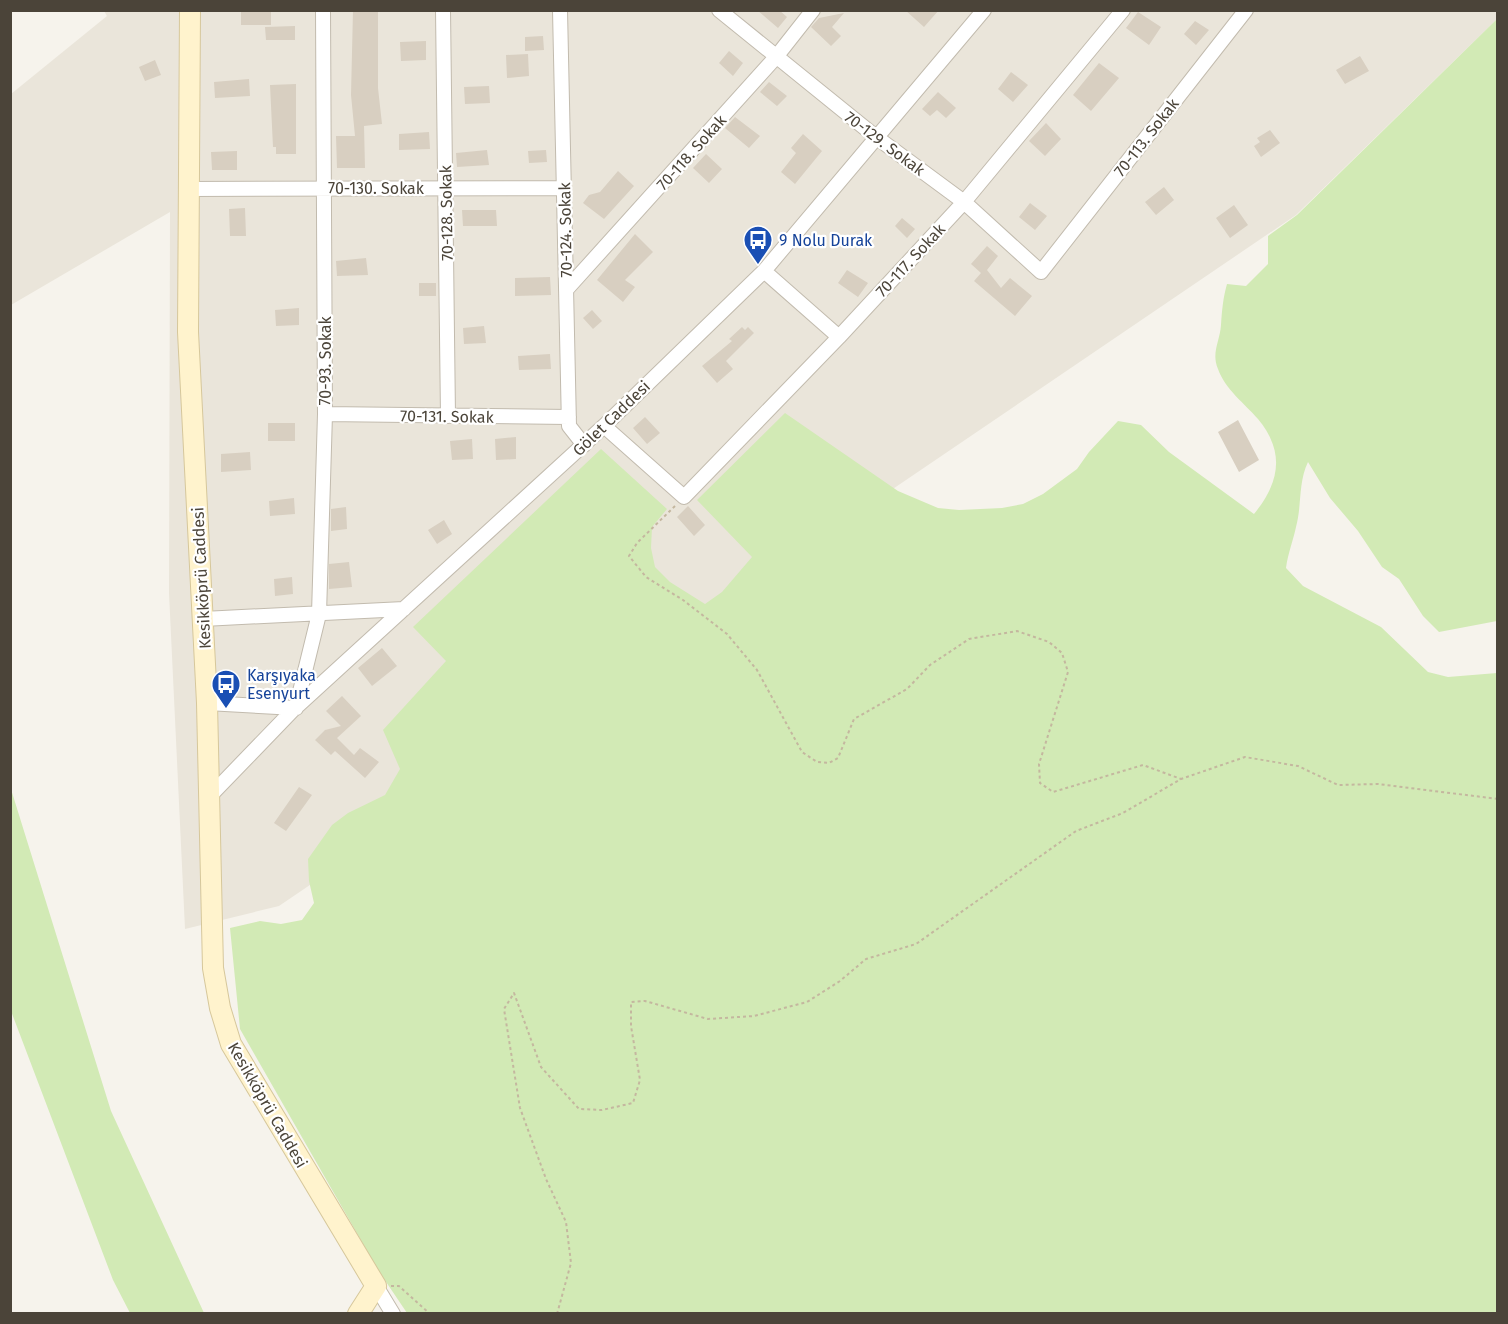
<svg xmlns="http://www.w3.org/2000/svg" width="1508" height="1324" viewBox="0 0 1508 1324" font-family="'Fira Sans',sans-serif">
  <rect width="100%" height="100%" fill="#f6f3ec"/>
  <path fill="#eae5da" d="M104,11H1497V19L1296,215L279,906L185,929L169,593L170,212L11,305V94L107,16Z"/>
  <path fill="#d2eab5" d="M1497,19V621L1439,632L1423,616L1399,579L1382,567L1358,531L1330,498L1308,462C1298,483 1302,505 1296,527C1293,541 1288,553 1286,568L1303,586L1381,627L1428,672L1448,677L1497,673V1313H407L378,1270L240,1029L230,928L260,921L281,924L302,920L314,903L309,881L308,859L332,825L348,813L385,795L400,769L383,730L446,661L413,627L601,449L667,509L652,527L651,548L655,567L670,582L705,604L722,592L752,557L697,500L785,413L898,491L938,508L959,510L1002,508L1023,504L1043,494L1077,469L1089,452L1118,421L1141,425L1169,452L1254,514C1279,483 1286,453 1258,419C1245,404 1225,389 1218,369C1211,353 1220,341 1221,325C1222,310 1223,298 1227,284L1246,286L1268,264V236L1297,215Z
    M10,786L111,1111L204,1313H130L113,1280L11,1011Z"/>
  <path fill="#d8cfc1" d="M241,10H271V25H241Z
    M353,10H378V88L382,124L364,126L365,168H337L336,136H355L351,95Z
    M757,10H779L787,17L778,28Z
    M905,10H939L924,27Z
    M1138,12L1161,27L1149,45L1126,28Z
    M844,13L832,27L841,36L831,46L811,27L819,18Z
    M1195,21L1209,30L1196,45L1184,34Z
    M295,26V40H266L265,27Z
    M543,36L544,50L525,51V37Z
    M426,41V60L401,61L400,42Z
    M729,51L743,63L733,76L719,63Z
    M528,54L529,76L507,78L506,55Z
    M1360,56L1369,71L1345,84L1336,70Z
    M155,60L161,75L145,81L139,67Z
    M1099,63L1119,78L1091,111L1073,95Z
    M1011,72L1028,85L1013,102L998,89Z
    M249,79L250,96L215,98L214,82Z
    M769,82L787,96L777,106L760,92Z
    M296,84V154H276V147H273L270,85Z
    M489,86L490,103L465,104L464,87Z
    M938,92L956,108L946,118L937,110L930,116L922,109Z
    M735,117L760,136L749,148L725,128Z
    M1046,123L1061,139L1045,156L1029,141Z
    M1270,130L1280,143L1261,157L1254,146L1260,142L1257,138Z
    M429,132L430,149L399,150V134Z
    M803,134L822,151L795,184L781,172L796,153L791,148Z
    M487,150L489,165L457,167L456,153Z
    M546,150L547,162L529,163L528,151Z
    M237,151V170H212L211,152Z
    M706,154L722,169L709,183L693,168Z
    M618,171L634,186L604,219L583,203L589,195L600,192Z
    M1164,187L1174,200L1156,215L1145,202Z
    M1030,203L1047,216L1035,230L1019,217Z
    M1234,205L1248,225L1230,238L1216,218Z
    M245,208L246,236H230L229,209Z
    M462,210H496L497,226H463Z
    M902,218L915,229L907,238L895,226Z
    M635,234L653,252L625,280L635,287L623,302L597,280Z
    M987,246L998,256L987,270L1001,288L1010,278L1032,296L1015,316L974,281L981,273L971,264Z
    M366,258L368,275L337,276L336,261Z
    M847,270L868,283L858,297L838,283Z
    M550,277L551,295L515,296V278Z
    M419,283H436V296H419Z
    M299,308V325L276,326L275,310Z
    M592,310L602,321L593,329L583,318Z
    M484,326L486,343L464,344L463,328Z
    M742,327L745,330L748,327L754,333L726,361L733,369L717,383L702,366L732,341L729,339Z
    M550,354L551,369L519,370L518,356Z
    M645,417L660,433L647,444L633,428Z
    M1238,420L1259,460L1239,472L1218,432Z
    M268,423H295V441H268Z
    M516,437V459L496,460L495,439Z
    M472,439L473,459L452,460L450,441Z
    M250,452L251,470L221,472V454Z
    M294,498L295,514L270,516L269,501Z
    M688,506L705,525L694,536L677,517Z
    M346,507L347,529L331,531V509Z
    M444,520L452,534L437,544L428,530Z
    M349,562L352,587L329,589V564Z
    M292,577L293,594L275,596L274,579Z
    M382,648L397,666L372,686L358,668Z
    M342,696L361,716L337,738L354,755L360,748L379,762L365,778L335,751L331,755L315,740L325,730L341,726L326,711Z
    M299,787L312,795L286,831L274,823Z"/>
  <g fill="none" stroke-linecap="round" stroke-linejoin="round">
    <g stroke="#c2bbae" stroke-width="16">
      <path id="street" d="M443,10L448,416
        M560,10L569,426L584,445
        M719,10L876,137L964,202L1041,272L1246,10
        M188,189L564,188
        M764,271L839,337
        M566,290L776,57L813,10
        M325,414L569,417
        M604,426L684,497L839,337L964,202L1123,10
        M203,619L404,609
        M207,703L296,708L319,614L325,414L323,10
        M209,797L293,710L604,426L764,271L984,10
        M376,1286L393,1314"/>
    </g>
    <g stroke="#d6c79b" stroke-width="22">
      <path id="secondary" d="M190,10L188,332L207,703L213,968L220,1008L231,1044L376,1286L358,1314"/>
    </g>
    <path stroke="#c4b79f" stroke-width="2" stroke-dasharray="3 3" stroke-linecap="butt" d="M675,506L637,543L629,556L646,577L683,600L727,634L757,670L802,752L817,762L829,763L838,758L854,719L907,689L930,665L969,639L1017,631L1049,642L1062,653L1068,672L1039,764L1040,783L1053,792L1143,765L1181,779
      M391,1286H399L430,1314
      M557,1314L571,1263L566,1222L546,1179L520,1108L504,1009L514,993L541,1067L579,1109L602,1110L633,1103L640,1080L631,1026V1002L645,1001L708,1019L754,1016L807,1002L840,981L866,959L916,944L1076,831L1123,813L1181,779L1245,757L1298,766L1338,785L1378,784L1498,799"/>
    <use href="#street" stroke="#fff" stroke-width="14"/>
    <use href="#secondary" stroke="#fff3cd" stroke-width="20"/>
  </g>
  <defs>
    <g id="bus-pin" transform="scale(1.5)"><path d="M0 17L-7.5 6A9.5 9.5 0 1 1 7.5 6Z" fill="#1a4fb4" stroke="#fff"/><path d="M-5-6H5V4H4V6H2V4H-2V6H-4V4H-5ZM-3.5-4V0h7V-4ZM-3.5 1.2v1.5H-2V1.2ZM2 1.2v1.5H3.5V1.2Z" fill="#fff"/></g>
  </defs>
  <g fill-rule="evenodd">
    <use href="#bus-pin" x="758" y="240"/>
    <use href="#bus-pin" x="226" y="684"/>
  </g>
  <g text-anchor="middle" stroke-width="4.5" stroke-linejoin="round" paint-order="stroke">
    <g font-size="16" fill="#4b4439" stroke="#fff">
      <text transform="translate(1146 137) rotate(-52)" y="6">70-113. Sokak</text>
      <text transform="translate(885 143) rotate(37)" y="6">70-129. Sokak</text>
      <text transform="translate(691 152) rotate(-48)" y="6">70-118. Sokak</text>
      <text x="376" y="194">70-130. Sokak</text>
      <text transform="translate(446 213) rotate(-91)" y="6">70-128. Sokak</text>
      <text transform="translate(565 230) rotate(-91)" y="6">70-124. Sokak</text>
      <text transform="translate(910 260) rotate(-47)" y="6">70-117. Sokak</text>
      <text transform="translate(325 361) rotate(-90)" y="6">70-93. Sokak</text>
      <text transform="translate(447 416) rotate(1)" y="6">70-131. Sokak</text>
      <text transform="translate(611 418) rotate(-44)" y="6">Gölet Caddesi</text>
      <text transform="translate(201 578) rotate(-93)" y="6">Kesikköprü Caddesi</text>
      <text transform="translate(268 1105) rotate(60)" y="6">Kesikköprü Caddesi</text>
    </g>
    <g font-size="16" fill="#164399" stroke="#fff" text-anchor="start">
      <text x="779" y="246">9 Nolu Durak</text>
      <text x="247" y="681">Karşıyaka<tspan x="247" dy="18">Esenyurt</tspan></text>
    </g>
  </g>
  <rect width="1508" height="1324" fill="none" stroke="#4b4439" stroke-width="24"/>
</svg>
